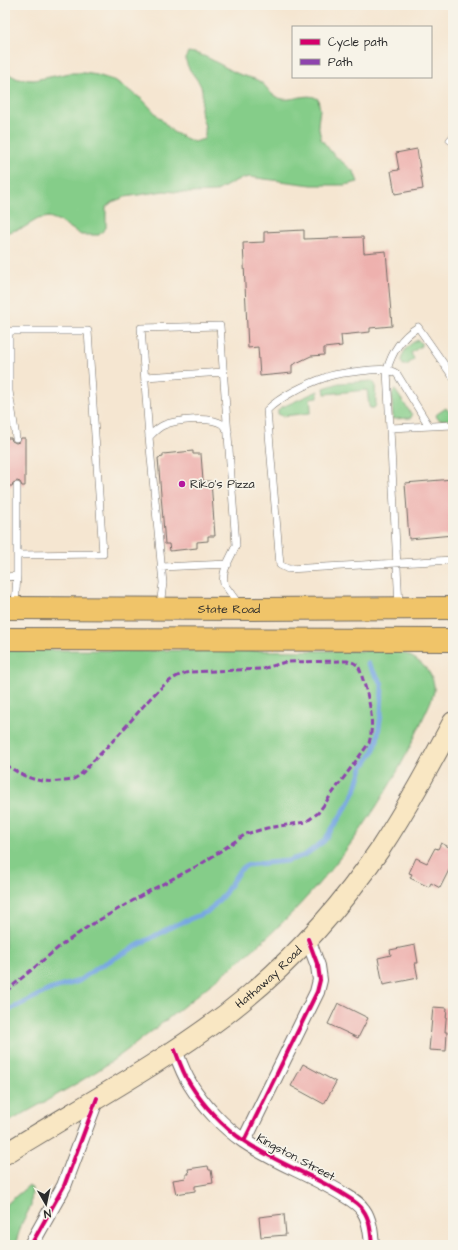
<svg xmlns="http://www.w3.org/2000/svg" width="458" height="1250" viewBox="0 0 458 1250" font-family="'Architects Daughter',sans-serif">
  <rect width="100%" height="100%" fill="#f7f3e8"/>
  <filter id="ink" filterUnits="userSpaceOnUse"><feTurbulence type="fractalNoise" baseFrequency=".025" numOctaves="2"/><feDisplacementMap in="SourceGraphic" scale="8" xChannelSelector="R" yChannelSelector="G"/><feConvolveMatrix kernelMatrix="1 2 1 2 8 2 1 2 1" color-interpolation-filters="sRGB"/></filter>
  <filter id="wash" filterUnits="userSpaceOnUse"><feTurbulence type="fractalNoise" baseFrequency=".012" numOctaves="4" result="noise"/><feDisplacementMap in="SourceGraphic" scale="16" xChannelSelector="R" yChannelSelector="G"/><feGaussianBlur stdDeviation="0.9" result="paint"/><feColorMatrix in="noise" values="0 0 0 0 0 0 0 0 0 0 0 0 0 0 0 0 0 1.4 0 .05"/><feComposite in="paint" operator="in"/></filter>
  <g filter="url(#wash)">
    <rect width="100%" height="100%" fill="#f5e6d1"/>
    <path fill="#85cd89" stroke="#587c5a" d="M188,52C208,54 223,68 241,75C247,77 254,78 259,81C267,85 268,94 279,98C291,103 307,91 318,99L320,109L318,124L321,139L333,154L354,172L358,182L345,185H312L249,177L237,180L215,192L188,193L164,191L125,197L112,202L106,207V228L99,235H81L60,221L49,217L38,219L23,228L5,233V72L18,79L34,80L70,73H84L97,75L116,81L143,100L173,132L194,142L204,139C208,125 201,121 201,109C201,103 203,96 202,90C199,76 180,67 188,52Z
      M418,340L421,343V346L411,353L414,359L407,365H403L401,361C403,351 408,344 418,340Z
      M372,381L375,384L376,405L374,408H370L369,406L367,390L325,394L324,388L339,383Z
      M394,390H395L412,415L411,418L394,419L393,418L392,394Z
      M318,391V397L310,398L311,409L310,413L283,416L278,414V410L280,408Z
      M446,408L451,414L453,412V419L440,420L437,418L436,415L437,414Z
      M5,650L398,651C415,656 436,671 434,691C433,699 424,715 421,723C389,797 340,865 283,922C256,949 225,972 195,997C162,1023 130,1050 94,1073C65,1091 35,1107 5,1124Z
      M28,1186L32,1188L31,1206L22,1223L15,1245H5V1207L8,1203Z"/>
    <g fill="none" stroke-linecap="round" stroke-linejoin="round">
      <path stroke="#77a7e2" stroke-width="5" d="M5,1012L49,990L79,981L95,969L171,927L209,911L225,893L239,871L247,865L287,861L305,855L324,841L349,803L355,791L362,768L373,752L377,741L381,713L382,684L368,664"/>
    </g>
    <g id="blocks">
      <path fill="#eeb1ae" d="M417,149L423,189L395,194L391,171L399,170L396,153Z
        M304,230V239L363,237L364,253L386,251L392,326L370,328V332L341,335L342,346L324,348V355L311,356L292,365V373L260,376L258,347L248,348L243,243L264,242V232Z
        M5,438H11L12,441L16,443L19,442L21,438H25V486H22L20,482L17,481L13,483L12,486H5Z
        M193,451V454H201L203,481H211L215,536H208V541L197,542V548L170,551L169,544H165L158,458L163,457V454Z
        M453,479V535L409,539L405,483Z
        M441,843L453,849V872L449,870L440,888L431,883L429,887L410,878L412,874L409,873L416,858L427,863L435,848L438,849Z
        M415,945L418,963H415L418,978L383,985L378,958L391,955L390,950Z
        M338,1003L368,1018L358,1038L328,1024Z
        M433,1007L447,1008L445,1032H447L446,1051L429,1050Z
        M303,1064L336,1082L324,1104L291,1086Z
        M208,1166L209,1170H211L213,1183L195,1186V1191L176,1194L173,1180L186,1178V1174H189L188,1169Z
        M284,1214L286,1235L261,1237L259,1217Z"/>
    </g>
  </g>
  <g filter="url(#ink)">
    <use href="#blocks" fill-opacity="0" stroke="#726c65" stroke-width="1"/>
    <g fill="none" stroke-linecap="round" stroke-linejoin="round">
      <g stroke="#726c65" stroke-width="8">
        <path id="service" d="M450,140L453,137
          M5,331H88L103,554L17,555V576L15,605
          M9,331V391L16,438
          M145,377L224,372
          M429,426L397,374C387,367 372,370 361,371C348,373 336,373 324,378C306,384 280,397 267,410L280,565L288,569L453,560
          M390,428L453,425
          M149,437C154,432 157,428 164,425C176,420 210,416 222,424C224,426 226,429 228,431
          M17,486V555
          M161,567L228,564
          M5,577L17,576
          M160,606L163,583L149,437L141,328L220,326L236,545C231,558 221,570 224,584L240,606
          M399,606L387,370C392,351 402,337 418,327L453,377"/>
      </g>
      <g stroke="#726c65" stroke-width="16">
        <path id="minor" d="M175,1050C179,1061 183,1073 190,1084C203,1105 223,1127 244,1141C275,1162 310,1174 341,1193C349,1198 358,1202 363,1210C370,1219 371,1234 372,1245
          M244,1141L317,992L320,980L318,966L308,939
          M31,1245L64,1186L97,1098"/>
      </g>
      <g stroke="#726c65" stroke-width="22">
        <g id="secondary">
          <path id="s1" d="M5,1154C79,1108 156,1067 226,1014C286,968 338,911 380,849C407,808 430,765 453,722"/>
        </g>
      </g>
      <g stroke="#726c65" stroke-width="24">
        <g id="primary">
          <path id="s2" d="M5,608L243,609L453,608"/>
          <path d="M5,639L453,640"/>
        </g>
      </g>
      <use href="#service" stroke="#fff" stroke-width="7"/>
      <use href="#minor" stroke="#fff" stroke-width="14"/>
      <use href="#secondary" stroke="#f9e7c3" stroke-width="20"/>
      <use href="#primary" stroke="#f0c469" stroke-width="22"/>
      <path stroke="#8e44ad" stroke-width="3" stroke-dasharray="6 3" stroke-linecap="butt" d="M5,764C24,777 36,783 59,781C63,781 68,781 71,780C80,777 86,769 92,762C111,744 129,723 146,703C158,690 172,675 190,672L262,669L285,662L347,661C353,662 357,663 360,670C367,693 376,718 369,743L318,813L306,822L267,828L246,834L201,864L151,890L89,926L59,947L5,992"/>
      <g stroke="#f7f3e8" stroke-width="6">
        <path id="cycleway" d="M175,1050C179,1061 183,1073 190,1084C203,1105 223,1127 244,1141C275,1162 310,1174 341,1193C349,1198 358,1202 363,1210C370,1219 371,1234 372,1245
          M244,1141L317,992L320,980L318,966L308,939
          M31,1245L64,1186L97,1098"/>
      </g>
      <use href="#cycleway" stroke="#d6006c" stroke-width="4"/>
    </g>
  </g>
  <circle fill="#b5179e" stroke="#f7f3e8" stroke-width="1.5" cx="182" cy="484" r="4"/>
  <g text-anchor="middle" stroke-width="3.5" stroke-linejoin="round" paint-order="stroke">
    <g font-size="12" fill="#2b2b2b" stroke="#f7f3e8" text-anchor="start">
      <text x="190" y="488">Riko's Pizza</text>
    </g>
    <g font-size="12" fill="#2b2b2b" stroke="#f7f3e8">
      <text dy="4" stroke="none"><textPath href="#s2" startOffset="224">State Road</textPath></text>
      <text dy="4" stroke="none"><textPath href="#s1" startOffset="318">Hathaway Road</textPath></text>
      <text transform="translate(296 1157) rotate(28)" y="4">Kingston Street</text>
    </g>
  </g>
  <rect width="458" height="1250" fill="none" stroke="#f7f3e8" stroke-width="20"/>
  <rect x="292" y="26" width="140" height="52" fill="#f7f3e8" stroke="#a5a39c"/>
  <rect x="300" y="39" width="20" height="6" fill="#d6006c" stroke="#a5a39c"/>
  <text x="328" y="46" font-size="12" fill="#2b2b2b">Cycle path</text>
  <rect x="300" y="59" width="20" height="6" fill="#8e44ad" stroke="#a5a39c"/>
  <text x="328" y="66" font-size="12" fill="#2b2b2b">Path</text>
  <g transform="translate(46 1204) rotate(171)" stroke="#f7f3e8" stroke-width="3" paint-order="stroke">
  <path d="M0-3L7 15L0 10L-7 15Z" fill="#2b2b2b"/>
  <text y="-6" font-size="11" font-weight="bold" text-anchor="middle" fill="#2b2b2b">N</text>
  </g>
</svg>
